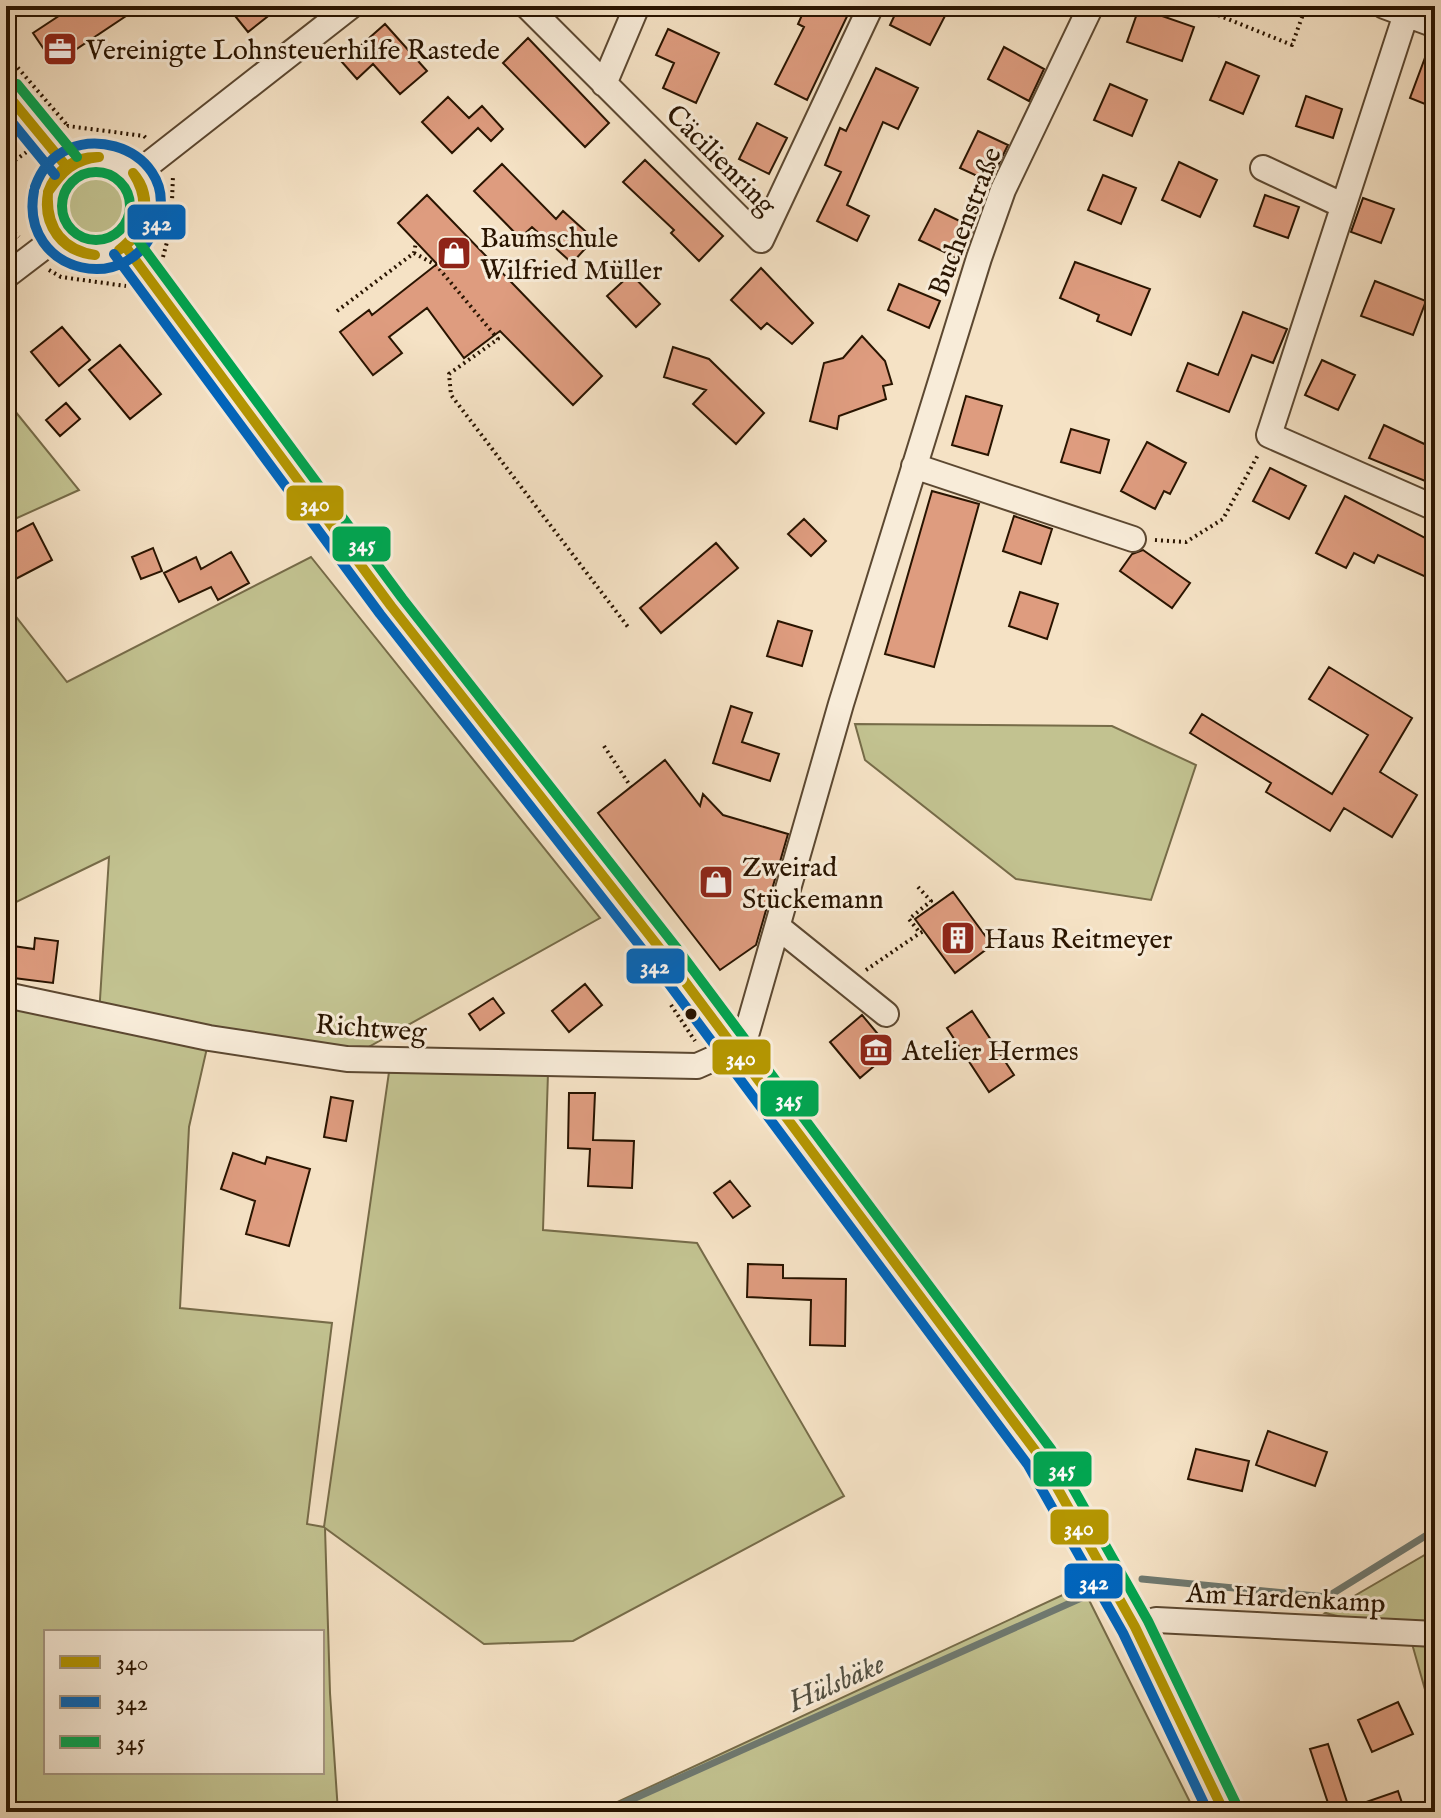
<svg xmlns="http://www.w3.org/2000/svg" width="1441" height="1818" viewBox="0 0 1441 1818" font-family="'IM FELL English',serif">
  <rect width="100%" height="100%" fill="#f5e2c5"/>
  <filter id="stains"><feTurbulence type="fractalNoise" baseFrequency=".0025" numOctaves="4"/><feColorMatrix values="0 0 0 0 .2 0 0 0 0 .09 0 0 0 0 .02 0 0 0 .5 -.17"/></filter>
  <radialGradient id="worn" r=".72"><stop offset=".6" stop-color="#630" stop-opacity="0"/><stop offset="1" stop-color="#630" stop-opacity=".3"/></radialGradient>
  <path fill="#c2c290" stroke="#766b48" stroke-width="2" fill-rule="evenodd" d="M67 204a32 32 0 1 1 64 0a32 32 0 1 1-64 0Z
    M6,400L79,490L6,523Z
    M311,557L600,918L347,1059L209,1039L189,1127L180,1308L332,1323L307,1524L324,1527L389,1072L548,1073L543,1230L697,1243L844,1496L573,1641L484,1644L325,1528L330,1693L338,1812H6V995L99,1015L109,857L6,907V604L67,682ZM46,1632H322V1772H46Z
    M855,724L1112,726L1196,765L1151,900L1016,879L865,760Z
    M1435,1549V1725L1409,1633L1325,1613Z
    M1082,1586L1195,1812H596Z"/>
  <g fill="none" stroke-linecap="round" stroke-linejoin="round">
    <path stroke="#6f7970" stroke-width="7" d="M1142,1579L1327,1597L1435,1530
      M604,1812L1088,1595"/>
  </g>
  <path fill="#de9c7f" stroke="#291400" stroke-width="2" d="M74,6H141L54,64L33,33Z
    M227,6H281L248,32Z
    M806,6H852L807,100L775,84L804,27L798,24Z
    M899,6H930L946,14L930,45L890,25Z
    M1139,8L1194,27L1182,61L1127,42Z
    M385,24L427,71L400,94L373,64L357,79L342,62Z
    M668,29L719,53L696,103L663,88L674,63L656,55Z
    M528,38L609,123L585,147L503,63Z
    M1432,39L1435,40V108L1410,98Z
    M1004,47L1044,69L1029,101L988,79Z
    M1226,62L1259,76L1243,114L1210,100Z
    M876,68L918,88L898,129L883,122L847,205L869,216L857,241L817,221L841,172L825,165L840,128L846,131Z
    M1110,84L1147,100L1132,136L1094,120Z
    M1306,96L1342,109L1333,138L1296,126Z
    M448,97L469,118L482,106L503,129L491,141L478,128L452,153L422,122Z
    M757,123L787,138L769,174L739,159Z
    M978,131L1008,145L990,182L960,168Z
    M645,160L723,236L699,261L671,233L674,230L623,182Z
    M1179,162L1217,180L1200,217L1162,200Z
    M502,164L556,219L563,211L594,239L572,263L532,227L520,238L474,191Z
    M1103,175L1136,188L1121,224L1088,210Z
    M427,195L602,376L573,405L500,331L464,358L427,308L389,337L402,353L373,375L340,332L369,310L372,315L437,264L398,223Z
    M1265,195L1299,207L1288,238L1254,226Z
    M1363,198L1394,209L1381,243L1351,232Z
    M935,209L974,228L959,259L919,240Z
    M1075,262L1150,289L1131,335L1097,321L1099,315L1060,298Z
    M761,268L813,323L792,344L767,323L761,329L731,300Z
    M631,274L660,304L636,327L607,296Z
    M1375,281L1426,301L1413,335L1361,316Z
    M899,284L940,301L929,328L888,310Z
    M1243,312L1287,329L1273,363L1252,355L1229,412L1177,391L1188,363L1218,375Z
    M62,327L90,360L59,386L31,352Z
    M862,336L885,361L892,384L883,386L886,399L839,416L837,429L810,421L824,363L843,358Z
    M120,345L161,394L130,419L89,370Z
    M673,347L709,359L764,413L736,444L693,404L706,390L664,377Z
    M1322,360L1355,375L1338,410L1305,395Z
    M966,396L1002,406L988,455L952,445Z
    M66,403L80,419L60,436L46,420Z
    M1384,425L1435,449V485L1369,458Z
    M1071,429L1109,440L1100,473L1061,462Z
    M1147,442L1186,463L1170,494L1164,491L1155,509L1121,491Z
    M1270,468L1306,486L1289,519L1253,501Z
    M932,491L979,504L934,667L885,654Z
    M1345,496L1435,543V581L1378,555L1374,563L1354,553L1346,568L1316,553Z
    M1014,516L1052,529L1041,564L1003,551Z
    M804,519L826,541L811,556L788,534Z
    M33,523L52,560L6,584V537Z
    M716,543L738,568L661,633L640,608Z
    M153,548L162,571L141,579L132,557Z
    M1143,550L1190,583L1172,608L1120,571L1132,554Z
    M231,552L249,583L218,600L211,587L179,602L164,573L196,557L201,569Z
    M1020,592L1058,604L1047,639L1009,626Z
    M778,621L812,631L802,666L767,656Z
    M1329,667L1412,718L1380,772L1417,795L1392,837L1344,808L1330,831L1266,792L1271,783L1190,733L1202,714L1332,794L1368,735L1309,699Z
    M731,706L752,713L742,742L779,754L770,781L713,763Z
    M665,760L700,806L703,794L723,815L788,834L756,945L720,970L598,813Z
    M953,892L992,945L955,973L915,919Z
    M35,938L58,941L53,983L6,977V945L34,949Z
    M585,984L602,1005L569,1032L552,1011Z
    M493,998L504,1013L480,1030L469,1014Z
    M972,1011L1014,1075L989,1092L947,1028Z
    M862,1015L892,1051L860,1078L830,1042Z
    M569,1093H595L593,1140L634,1141L632,1188L588,1186L590,1149L568,1148Z
    M331,1097L353,1101L346,1141L324,1137Z
    M233,1153L265,1164L267,1157L310,1169L289,1246L246,1234L255,1201L221,1189Z
    M730,1181L750,1206L733,1218L714,1193Z
    M748,1264L783,1265V1278L846,1279L845,1346L810,1345L811,1300L747,1297Z
    M1268,1431L1327,1452L1315,1486L1256,1465Z
    M1196,1449L1249,1461L1242,1491L1188,1479Z
    M1398,1702L1413,1734L1372,1752L1358,1720Z
    M1328,1744L1349,1808L1398,1791L1405,1812H1331L1310,1749Z"/>
  <g fill="none" stroke-linecap="round" stroke-linejoin="round">
    <g stroke="#5c4831" stroke-width="28">
      <path id="minor" d="M527,6L761,240L871,6
        M1384,6L1435,25
        M1406,14L1269,435L1435,508
        M604,84L637,6
        M6,93L66,166
        M46 206a50 50 0 1 1 100 0a50 50 0 1 1-100 0Z
        M1263,168L1342,205
        M135,175L351,6
        M125,246L391,606L665,955L1040,1457L1135,1627L1224,1812
        M6,276L57,237
        M914,466L1133,539
        M778,927L886,1014
        M6,995L209,1038L347,1059L697,1066L715,1058L747,1032L841,704L979,258L1003,190L1091,6
        M1135,1627L1156,1620L1435,1634"/>
    </g>
    <path stroke="#291400" stroke-width="4" stroke-dasharray="2 4" stroke-linecap="butt" d="M1196,6L1292,45L1306,6
      M6,54L68,126
      M62,130L68,126L144,136L147,139
      M6,150L14,161
      M6,201L14,161L28,151
      M6,224L19,237
      M414,253L436,265L498,339L449,374L451,395L628,627
      M163,257L171,227L173,175
      M49,270L61,277L126,286
      M337,311L414,253L416,242
      M1155,540L1186,542L1223,519L1258,455
      M604,746L631,787
      M918,887L931,901L909,919L920,933L924,931
      M866,970L920,933
      M671,1005L695,1041"/>
    <use href="#minor" stroke="#f8ecd9" stroke-width="24"/>
    <g stroke="#f8ecd9" stroke-width="16">
      <path id="bus-1" d="M6,93L66,166
        M48,192C56,169 75,156 99,157
        M48,192C63,171 73,160 99,157
        M48,193C46,226 61,249 95,255
        M48,193C42,225 62,252 95,255
        M125,246L391,606L665,955L1040,1457L1135,1627L1224,1812
        M119,250C145,230 151,201 133,173
        M119,250C146,234 155,197 133,173"/>
    </g>
    <g stroke="#f8ecd9" stroke-width="16">
      <path id="bus-2" d="M6,115L55,175
        M34,191C18,274 134,302 158,219C180,146 62,109 35,187
        M114,254L380,614L654,964L1028,1465L1123,1633L1208,1812"/>
    </g>
    <g stroke="#f8ecd9" stroke-width="16">
      <path id="bus-3" d="M17,84L77,157
        M62 206a34 34 0 1 1 68 0a34 34 0 1 1-68 0Z
        M136,238L402,598L676,947L1051,1449L1148,1621L1237,1806"/>
    </g>
    <use href="#bus-1" stroke="#b49601" stroke-width="10"/>
    <use href="#bus-2" stroke="#0065bd" stroke-width="10"/>
    <use href="#bus-3" stroke="#00a651" stroke-width="10"/>
  </g>
  <defs>
    <g id="office-square" transform="scale(1.8)"><rect x="-9" y="-9" width="18" height="18" rx="4" fill="#8f2418" stroke="#f8ecd9"/><path d="M-6-3h4V-5.5h4V-3h4V5H-6ZM-1-4.5V-3h2v-1.5ZM-6 0V1H6V0Z" fill="#fff"/></g>
    <g id="shop-square" transform="scale(1.8)"><rect x="-9" y="-9" width="18" height="18" rx="4" fill="#8f2418" stroke="#f8ecd9"/><path d="M-5-2.5h2.3a2.7 3.5 0 0 1 5.4 0H5L5.5 6h-11ZM-1.5-2.5h3a1.5 2.3 0 0 0-3 0Z" fill="#fff"/></g>
    <g id="building-square" transform="scale(1.8)"><rect x="-9" y="-9" width="18" height="18" rx="4" fill="#8f2418" stroke="#f8ecd9"/><path d="M-4-6H4V6H1V3H-1V6H-4ZM-2.5-4.3h1.7v1.8h-1.7ZM.8-4.3h1.7v1.8H.8ZM-2.5-1h1.7V.8h-1.7ZM.8-1h1.7V.8H.8Z" fill="#fff"/></g>
    <g id="museum-square" transform="scale(1.8)"><rect x="-9" y="-9" width="18" height="18" rx="4" fill="#8f2418" stroke="#f8ecd9"/><path d="M0-6L6-3V-2H-6V-3ZM-5-1h2V3h-2ZM-1-1h2V3h-2ZM3-1h2V3H3ZM-6 4H6V6H-6Z" fill="#fff"/></g>
  </defs>
  <g fill-rule="evenodd">
    <use href="#office-square" x="60" y="49"/>
    <use href="#shop-square" x="454" y="253"/>
    <use href="#shop-square" x="716" y="882"/>
    <use href="#building-square" x="958" y="938"/>
    <use href="#museum-square" x="876" y="1050"/>
  </g>
  <circle fill="#291400" stroke="#f8ecd9" stroke-width="3" cx="691" cy="1014" r="7"/>
  <g text-anchor="middle" stroke-width="6" stroke-linejoin="round" paint-order="stroke">
    <g font-size="28" fill="#291400" stroke="#f8ecd9" text-anchor="start">
      <text x="86" y="59">Vereinigte Lohnsteuerhilfe Rastede</text>
      <text x="480" y="247">Baumschule<tspan x="480" dy="32">Wilfried Müller</tspan></text>
      <text x="742" y="876">Zweirad<tspan x="742" dy="32">Stückemann</tspan></text>
      <text x="984" y="948">Haus Reitmeyer</text>
      <text x="902" y="1060">Atelier Hermes</text>
    </g>
    <g font-size="28" fill="#291400" stroke="#f8ecd9">
      <text transform="translate(722 159) rotate(45)" y="10">Cäcilienring</text>
      <text transform="translate(964 221) rotate(-69)" y="10">Buchenstraße</text>
      <text transform="translate(371 1027) rotate(4)" y="10">Richtweg</text>
      <text transform="translate(1286 1597) rotate(3)" y="10">Am Hardenkamp</text>
    </g>
    <g font-size="30" font-style="italic" fill="#524f41" stroke="#f8ecd9">
      <text transform="translate(836 1682) rotate(-24)" y="10">Hülsbäke</text>
    </g>
  </g>
  <g stroke="#f8ecd9" stroke-width="3">
    <rect x="126" y="203" width="61" height="38" rx="8" fill="#0065bd"/>
    <rect x="285" y="484" width="60" height="38" rx="8" fill="#b49601"/>
    <rect x="331" y="525" width="61" height="38" rx="8" fill="#00a651"/>
    <rect x="625" y="947" width="61" height="38" rx="8" fill="#0065bd"/>
    <rect x="711" y="1038" width="61" height="38" rx="8" fill="#b49601"/>
    <rect x="759" y="1079" width="61" height="39" rx="8" fill="#00a651"/>
    <rect x="1032" y="1450" width="61" height="38" rx="8" fill="#00a651"/>
    <rect x="1049" y="1508" width="61" height="38" rx="8" fill="#b49601"/>
    <rect x="1063" y="1562" width="61" height="38" rx="8" fill="#0065bd"/>
  </g>
  <g font-size="22" text-anchor="middle" font-weight="bold" fill="#fff">
    <text x="157" y="230">342</text>
    <text x="315" y="511">340</text>
    <text x="362" y="551">345</text>
    <text x="655" y="973">342</text>
    <text x="741" y="1065">340</text>
    <text x="789" y="1106">345</text>
    <text x="1062" y="1476">345</text>
    <text x="1079" y="1535">340</text>
    <text x="1094" y="1589">342</text>
  </g>
  <rect width="1441" height="1818" fill="none" stroke="#f5e2c5" stroke-width="32"/>
  <rect x="8" y="8" width="1425" height="1802" fill="none" stroke="#291400" stroke-width="4"/>
  <rect x="16" y="16" width="1409" height="1786" fill="none" stroke="#291400" stroke-width="2"/>
  <rect x="44" y="1630" width="280" height="144" fill="#f8ecd9" stroke="#a59682" stroke-width="2"/>
  <rect x="60" y="1656" width="40" height="12" fill="#b49601" stroke="#a59682" stroke-width="2"/>
  <text x="116" y="1670" font-size="24" fill="#291400">340</text>
  <rect x="60" y="1696" width="40" height="12" fill="#0065bd" stroke="#a59682" stroke-width="2"/>
  <text x="116" y="1710" font-size="24" fill="#291400">342</text>
  <rect x="60" y="1736" width="40" height="12" fill="#00a651" stroke="#a59682" stroke-width="2"/>
  <text x="116" y="1750" font-size="24" fill="#291400">345</text>
  <rect width="100%" height="100%" filter="url(#stains)"/>
  <rect width="100%" height="100%" fill="url(#worn)"/>
</svg>
